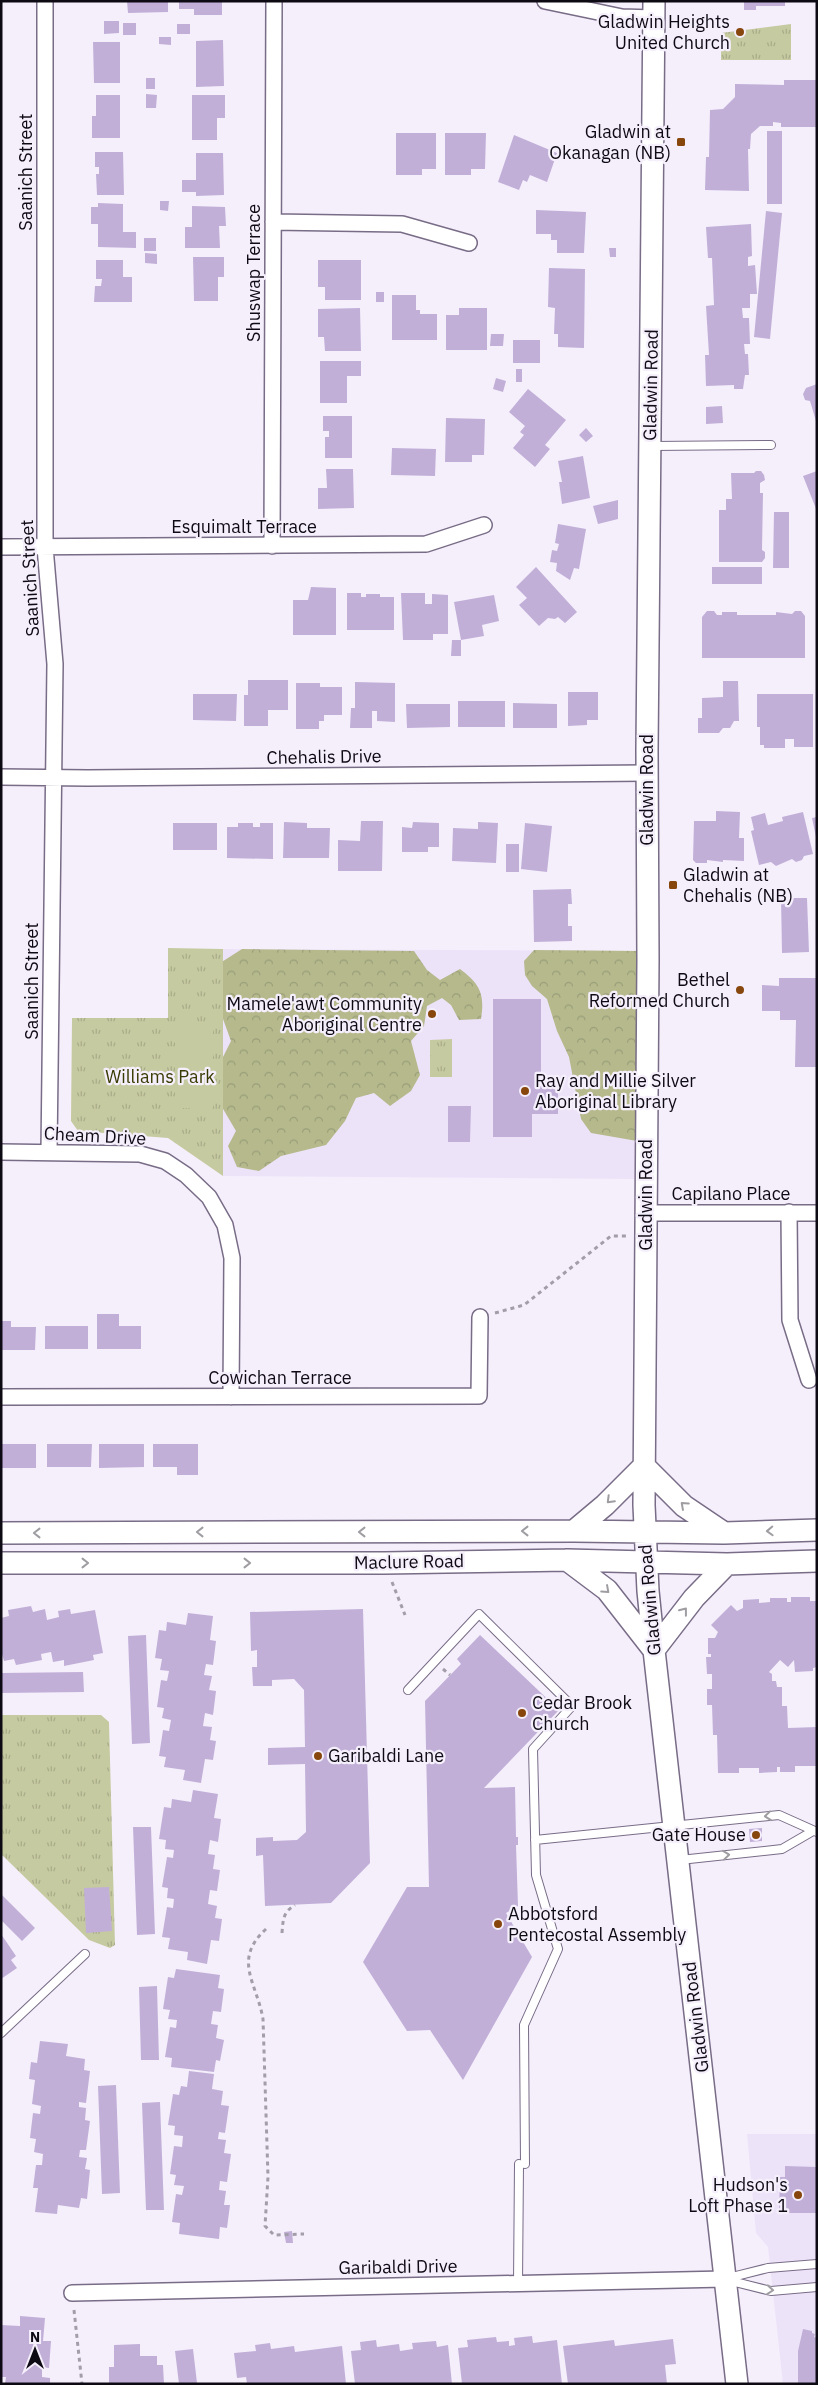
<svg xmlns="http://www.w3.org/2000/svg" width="818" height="2385" viewBox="0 0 818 2385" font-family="'IBM Plex Sans',sans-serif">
  <defs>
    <pattern id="forest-crowns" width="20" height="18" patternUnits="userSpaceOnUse" patternTransform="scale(1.25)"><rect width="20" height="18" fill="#b5b98c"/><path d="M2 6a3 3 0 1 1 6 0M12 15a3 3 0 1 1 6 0" fill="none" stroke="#9a9e78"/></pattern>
    <pattern id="park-tufts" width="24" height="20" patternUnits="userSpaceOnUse" patternTransform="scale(1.25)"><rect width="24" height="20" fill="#c6caa0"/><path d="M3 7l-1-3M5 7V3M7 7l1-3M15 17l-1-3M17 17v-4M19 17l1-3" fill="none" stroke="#a9ac89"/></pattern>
  </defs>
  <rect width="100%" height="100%" fill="#f5effc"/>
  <path fill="#ede3f9" d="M223,949L641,951V1179L223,1176Z
    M747,2134H817V2384H783L768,2247L756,2233Z"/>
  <path fill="url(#forest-crowns)" d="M242,949L414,951L427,970L440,980L460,969C480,984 485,994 481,1019L459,1020L451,1005L442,998L427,1006L424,1026L411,1041L420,1075L411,1091L390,1106L374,1093L356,1098L345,1121L326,1145L281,1156L259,1171L237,1167L228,1146L236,1131L219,1102L216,1071L231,1041L206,972Z
    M534,950L641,951L637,1141L591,1133L581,1119L569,1057L557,1031L547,999L532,986L525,975L524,961Z"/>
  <path fill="url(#park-tufts)" d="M791,24V60H721V33Z
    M168,948L223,949V1176L168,1138L78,1131L71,1121L72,1018H168Z
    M452,1039V1077H430V1040Z
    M1,1715H101L109,1722L115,1945L110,1948L89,1940L1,1854Z"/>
  <path fill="#c6caa0" d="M175,1023H213V1108H175Z"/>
  <path fill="#c1afd8" d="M127,1H168V12L128,13Z
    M179,1H222V15H194V9H179Z
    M744,1H785V6H756V10H744Z
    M104,21H119V33L104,34Z
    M123,23H136V35H123Z
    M177,24H190V34H177Z
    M159,37H171V45L159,44Z
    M223,40L224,86L196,87V41Z
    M93,42H120V83H94Z
    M146,78H155V89H146Z
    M784,80H817V127H781V123L773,122V126H760L751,134L750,149H748L749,191L705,190L706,157H709L710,110L723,109L735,97V84L784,85Z
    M146,94L157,95L156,108H146Z
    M96,95H120V138H92V116H96Z
    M192,95H225V118H217V140H192Z
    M767,131H782V204H767Z
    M396,133H436V169H422V175H396Z
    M445,133H486L485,169H471V175H445Z
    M514,135L557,153L547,182L530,175L527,182L523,180L519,190L498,182Z
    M95,152H123L124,195H97L96,174H99V167H95Z
    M196,153H223L224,195L196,196V192H182V180H196Z
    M160,201H169L168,211L160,210Z
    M98,203L123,204V232H136V248L98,247V224H91V207H98Z
    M192,206L225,207L226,226H219L220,248H185V227H192Z
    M536,210L586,212L584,253H557V240H551V234H536Z
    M766,211L782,213L770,339L754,337Z
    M751,224L752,256L748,257V266L755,265L757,294H750V308H742L743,318H749L750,344H744L745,354H748L749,375H745L743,389H734V385L706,386L705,355H709L706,306L714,305L712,258H708L706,227Z
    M144,238H156V251H144Z
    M609,248H616V257H610Z
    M145,253L157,254V264L145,263Z
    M193,257H224V277H218V301H194Z
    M96,260H123V277H132V302H94L95,286H101L102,279H96Z
    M318,260H361V300H325V287H318Z
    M549,268L585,269L584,348L558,347V334H554L555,308L548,307Z
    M376,292H384V302H376Z
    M392,295H416V310H420V314H437V340H392Z
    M360,308L361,351H325L324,337H318V309Z
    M459,308H487V350H446V315H459Z
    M491,334H504L503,346H490Z
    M513,340H540V363H513Z
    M320,361H361V376H347V403H320Z
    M516,369H522V382H516Z
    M496,378L506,381L503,392L493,389Z
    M817,384V421H816L810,401L805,400L803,394L806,388Z
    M528,389L566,420L545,445L550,449L535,467L513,448L524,435L520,432L525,426L509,412Z
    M722,406L723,423L706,424V407Z
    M323,416H352V458H325V437H329V431H323Z
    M446,418L485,419L484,455H472V462H445Z
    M586,428L593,436L586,442L579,435Z
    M392,448L436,449L435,476L391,475Z
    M583,456L590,498L562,504L559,482H562L558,461Z
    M326,469H353L354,508L318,509V488H327Z
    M756,471H761L764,475L765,480L760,483V493H763L762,550L765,552V558L762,562H719V510H726V499H732L731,473H754Z
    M817,471V511L803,476Z
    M618,500V519L598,524L593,506Z
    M774,512H789V568H773Z
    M558,524L586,529L579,569L574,568L570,580L556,571L557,563L550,562L552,550L557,551L559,544L555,543Z
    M536,567L577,612L565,623L558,617L555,619L548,618L539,626L519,605L527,598L516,587Z
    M712,567H762V584H712Z
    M311,587L336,588V635H293V600H308Z
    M347,593H361V597H366V594H380V597H394V630H347Z
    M401,593H425V604H432V594L448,595V634H433V640H403Z
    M494,595L499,621L482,625L484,636L461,640V656H451L452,640H461L454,602Z
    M707,611H714L717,615H722V612H737V615H776V612L792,614L795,611H801L805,616V658H702V617Z
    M248,680H288V710H268V726H244V695H248Z
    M723,681H738L739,721H734L730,728H723L719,733H698V718H702V698L723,697Z
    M355,682L395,683V722L377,721V711H372V728H350L351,708H355Z
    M296,683H320V687H342V715H324V721H319V729H296Z
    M568,692H598V720H587V725L568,726Z
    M193,694H237L236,721L193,720Z
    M757,694H813V747H794V739H785V748H764V745H760V727H757Z
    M458,701H505V727H458Z
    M513,703L557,704V728H513Z
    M406,704H450V727L407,728Z
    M716,811L740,812L739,838H744V861L723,860V862L707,860V863H696L693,860L694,821H716Z
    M803,812L813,854L804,856L802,860L796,862L792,859L776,866L771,862L759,865L751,831L754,830L751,817L765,813L768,825L783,821L782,817Z
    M817,817V837H816L812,818Z
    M361,821H383L382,871H338V840L360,841Z
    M284,822L307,823V828H330L329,858H283Z
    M413,822L439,823V847H428V852H402V827L412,828Z
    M478,822L498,823L496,863L452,861L453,828L478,829Z
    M173,823H217V850H173Z
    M238,823H253V827H260V823H273V859L227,858V827H238Z
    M525,823L552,826L547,872L521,869Z
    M506,844H519V872H506Z
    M571,889L572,904H568V926H572V941L534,942L533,890Z
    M781,898H807L809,952L782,953Z
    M779,978H817V1067H795L796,1020H780V1011H762V985L779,986Z
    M493,999H541V1076H558V1114H532V1137H493Z
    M448,1106H471L470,1142H448Z
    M97,1314H119V1326H141V1349H97Z
    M1,1321H11V1327H36L35,1350H1Z
    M45,1326H88V1349H45Z
    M1,1444H36V1468H1Z
    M47,1444H92L91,1467H47Z
    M99,1444H144V1467L99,1468Z
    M153,1444H198V1475H177V1467H153Z
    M791,1597H810V1601H817V1667L813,1668V1671L795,1672L794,1660L788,1667L780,1660L769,1672L772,1674V1681H776L777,1687H782V1706H787L788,1728L817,1727V1766H795V1772H780V1767H777V1772L759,1773V1768H739V1773H718L717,1735H713L712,1705H707V1689H712V1674H707L706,1657H711V1654H708V1638H715L718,1632L711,1625L731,1605L737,1611L743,1608V1600L759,1599V1603L770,1602V1598H787V1602H791Z
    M31,1606L33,1612L45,1609L47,1620L59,1617L58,1611L70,1609L71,1614L95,1610L103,1653L93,1655L94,1660L64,1666V1660L53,1662L51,1652L41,1654L42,1660L16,1665L14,1659L4,1661L1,1651V1618L9,1616L8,1610Z
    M363,1609L370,1863L331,1903L265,1906L263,1855L256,1856V1838L273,1837V1841L297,1840L306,1832L305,1764L268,1765V1748L305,1747L304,1690L294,1679L272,1680V1686H253L252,1667H257V1650L251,1651L250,1612Z
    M188,1613L213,1616L210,1640L216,1641L213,1665L206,1664L204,1675L212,1676L209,1690L216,1691L213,1715L205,1713L203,1726L212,1727L210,1740L216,1741L213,1760L205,1759L201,1783L183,1780L185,1770L164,1767L166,1757L159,1756L163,1730L169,1731L171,1720L162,1718L164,1708L157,1707L161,1680L167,1681L169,1671L160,1670L162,1659L155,1658L159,1630L166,1631L167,1622L186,1625Z
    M146,1635L150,1743L132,1744L128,1636Z
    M480,1635L559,1710L484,1788L515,1787L516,1837H518V1845H516L518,1906L506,1913L532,1957L463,2080L430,2030L407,2031L363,1962L407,1887H429L425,1701L461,1664L457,1659Z
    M83,1672L84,1692L1,1693V1673Z
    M193,1790L218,1794L214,1818L221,1819L218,1842L210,1840L208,1854L215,1855L213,1869L220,1870L217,1891L210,1890L208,1904L217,1906L215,1918L222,1919L219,1941L211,1940L207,1964L187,1960L188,1952L168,1949L170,1938L162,1937L167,1907L173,1908L174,1899L167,1898L168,1888L162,1887L167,1857L173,1858L174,1850L165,1849L166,1840L159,1839L164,1807L171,1808L172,1799L191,1802Z
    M133,1827H151L155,1934L137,1935Z
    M762,1828V1841L750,1842L749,1829Z
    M109,1887L112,1931L86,1933L84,1888Z
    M1,1894L35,1928L22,1941L1,1920Z
    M1,1934L16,1956L11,1960L17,1968L1,1979Z
    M176,1969L220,1975L218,1988L224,1989L221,2012L213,2011L211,2024L218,2025L216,2038L224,2040L220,2061L216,2060L214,2072L171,2067L172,2058L165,2057L170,2027L176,2028L177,2020L168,2019L170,2010L163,2009L168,1977L174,1978Z
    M157,1986L159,2060H141L139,1987Z
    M40,2041L68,2044L66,2056L85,2059L84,2070L90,2071L86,2103L79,2102V2107L86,2108L85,2120L90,2121L86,2150H80L79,2157L87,2158L85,2169L90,2170L87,2199L81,2198L79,2208L58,2205L57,2214L35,2212L38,2188H33L36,2165H42L43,2154L34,2152L36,2139L30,2138L33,2113L40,2114L41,2106L32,2104L35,2080L29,2079L31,2062L37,2063Z
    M189,2071L214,2074L212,2089L223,2091L221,2105L229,2106L225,2133L219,2132L218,2139L226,2140L224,2153L231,2154L227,2182L220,2181L219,2190L226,2191L224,2205H230L227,2228L220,2227L219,2239L179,2234L180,2223L172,2222L176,2194L182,2195L184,2186L174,2185L176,2175L170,2174L174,2146L182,2147L183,2136L174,2135L175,2126L168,2125L173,2094L179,2095L181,2086L187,2087Z
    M116,2085L120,2193L102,2194L98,2086Z
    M160,2102L164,2210H146L142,2103Z
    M785,2166L817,2167V2213H779L780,2177H785Z
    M292,2231L293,2243H286L284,2232Z
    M20,2316L45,2318L43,2341H51L49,2368L42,2367V2377L50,2378V2384H5L6,2377H1V2325L20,2326Z
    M803,2329L812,2331V2333L815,2334L814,2337L817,2338V2384H798V2351Z
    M532,2336L533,2343L557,2340L562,2384H462L458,2348L468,2347L467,2340L496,2337L497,2342L509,2341V2346L515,2345L514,2338Z
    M673,2339L676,2364L665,2365L667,2384H568L563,2346L614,2340L615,2346Z
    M376,2340L377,2347L399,2344L400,2351L413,2349L412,2343L436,2341L437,2347L448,2345L452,2384H355L351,2351L361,2350L360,2342Z
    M270,2343L271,2349L294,2346L295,2352L342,2346L346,2384H247L246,2377L237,2378L234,2353L256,2351L255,2345Z
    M140,2344V2356H157V2365H163L164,2384H109V2367H114V2345Z
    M193,2349L197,2383L179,2384L175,2351Z"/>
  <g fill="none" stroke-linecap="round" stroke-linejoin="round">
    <g stroke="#786c86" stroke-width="10">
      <path id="service" d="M652,446L771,445
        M408,1690L479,1614L572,1706L533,1749L536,1875L558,1949L524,2025L525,2164
        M535,1840L779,1815L817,1832
        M680,1860L782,1849L813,1831
        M1,2033L85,1954
        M728,2278L768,2268L817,2264
        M727,2280L771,2291L817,2287
        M518,2284L519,2164"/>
    </g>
    <g stroke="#786c86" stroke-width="18">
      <path id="minor" d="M45,1V547L55,664L49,1152
        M545,1L622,17L653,18
        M273,222L402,224L469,243
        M272,546L274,1
        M1,547L426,544L484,525
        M1,777L88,778L647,773
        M1,1152L140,1154L165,1161L186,1175L209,1197L225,1225L232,1258L231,1397
        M789,1212L790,1320L809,1380
        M646,1213H817
        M1,1397L479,1396L480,1317
        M72,2293L725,2279"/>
    </g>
    <g stroke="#786c86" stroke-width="24">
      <path id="secondary" d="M654,1L647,750L648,960L644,1505L648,1591L654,1650L737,2384
        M644,1466L684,1506L724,1533
        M574,1531L605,1505L644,1466
        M1,1533L574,1531L724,1533L817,1530
        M567,1560L607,1590L653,1649
        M1,1563H384L567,1560L727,1564L817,1561
        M654,1650L694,1598L727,1564"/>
    </g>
    <path stroke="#a29da9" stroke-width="3" stroke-dasharray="4 4" stroke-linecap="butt" d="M495,1313L524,1305L611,1236H626
      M392,1582L405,1615
      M443,1669L450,1675
      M266,1929C232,1960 257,1983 263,2019L268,2177L265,2226L274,2235L304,2234
      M282,1933C283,1920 283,1912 295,1905
      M74,2310L82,2384"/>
    <use href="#service" stroke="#fff" stroke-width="8"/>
    <use href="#minor" stroke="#fff" stroke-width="15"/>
    <use href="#secondary" stroke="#fff" stroke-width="21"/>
  </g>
  <defs><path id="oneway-chevron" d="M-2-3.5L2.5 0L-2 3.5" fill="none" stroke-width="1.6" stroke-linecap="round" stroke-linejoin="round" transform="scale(1.25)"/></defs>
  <g stroke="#9f9da1">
    <use href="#oneway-chevron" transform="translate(610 1500) rotate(135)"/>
    <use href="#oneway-chevron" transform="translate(684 1505) rotate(-138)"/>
    <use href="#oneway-chevron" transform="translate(525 1531) rotate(180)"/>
    <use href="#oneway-chevron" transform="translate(770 1531) rotate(178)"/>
    <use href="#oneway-chevron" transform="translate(200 1532) rotate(180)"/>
    <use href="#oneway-chevron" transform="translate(362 1532) rotate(180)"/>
    <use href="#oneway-chevron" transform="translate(37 1533) rotate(180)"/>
    <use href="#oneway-chevron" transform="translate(85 1563)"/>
    <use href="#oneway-chevron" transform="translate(247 1563)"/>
    <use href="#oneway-chevron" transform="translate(606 1590) rotate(42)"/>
    <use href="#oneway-chevron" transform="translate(684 1611) rotate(-52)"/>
    <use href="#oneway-chevron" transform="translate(768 1816) rotate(174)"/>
    <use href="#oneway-chevron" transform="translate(726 1855) rotate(-6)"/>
    <use href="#oneway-chevron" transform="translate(770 2290) rotate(5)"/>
  </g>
  <g fill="#86460c" stroke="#f5effc" stroke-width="2">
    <circle cx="740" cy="32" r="5"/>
    <rect x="676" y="137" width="10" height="10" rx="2.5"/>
    <rect x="668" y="880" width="10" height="10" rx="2.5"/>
    <circle cx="740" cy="990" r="5"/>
    <circle cx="432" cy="1014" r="5"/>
    <circle cx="525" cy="1091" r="5"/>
    <circle cx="522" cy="1713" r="5"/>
    <circle cx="318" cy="1756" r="5"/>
    <circle cx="756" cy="1835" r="5"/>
    <circle cx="498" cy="1924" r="5"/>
    <circle cx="798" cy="2195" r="5"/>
  </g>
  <g text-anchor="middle" stroke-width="4.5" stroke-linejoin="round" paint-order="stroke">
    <g font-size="18" fill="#0e0a14" stroke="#f5effc" text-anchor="end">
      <text x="730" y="28">Gladwin Heights<tspan x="730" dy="21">United Church</tspan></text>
      <text x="671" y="138">Gladwin at<tspan x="671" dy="21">Okanagan (NB)</tspan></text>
      <text x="683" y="881" text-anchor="start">Gladwin at<tspan x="683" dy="21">Chehalis (NB)</tspan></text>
      <text x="730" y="986">Bethel<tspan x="730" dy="21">Reformed Church</tspan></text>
      <text x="422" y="1010">Mamele'awt Community<tspan x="422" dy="21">Aboriginal Centre</tspan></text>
      <text x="535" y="1087" text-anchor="start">Ray and Millie Silver<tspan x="535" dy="21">Aboriginal Library</tspan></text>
      <text x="532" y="1709" text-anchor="start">Cedar Brook<tspan x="532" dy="21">Church</tspan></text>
      <text x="328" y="1762" text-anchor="start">Garibaldi Lane</text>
      <text x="746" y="1841">Gate House</text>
      <text x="508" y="1920" text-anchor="start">Abbotsford<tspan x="508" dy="21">Pentecostal Assembly</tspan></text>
      <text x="788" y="2191">Hudson's<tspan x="788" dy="21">Loft Phase 1</tspan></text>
    </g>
    <g font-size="18" fill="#0e0a14" stroke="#f5effc">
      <text transform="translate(26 172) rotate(-90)" y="6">Saanich Street</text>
      <text transform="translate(254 273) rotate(-90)" y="6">Shuswap Terrace</text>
      <text transform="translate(651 385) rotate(-89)" y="6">Gladwin Road</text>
      <text x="244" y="533">Esquimalt Terrace</text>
      <text transform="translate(30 578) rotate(-93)" y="6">Saanich Street</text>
      <text transform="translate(324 757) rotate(-1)" y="6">Chehalis Drive</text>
      <text transform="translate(647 790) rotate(-90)" y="6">Gladwin Road</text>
      <text transform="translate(32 981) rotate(-90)" y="6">Saanich Street</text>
      <text transform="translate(95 1136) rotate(3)" y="6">Cheam Drive</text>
      <text x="731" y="1200">Capilano Place</text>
      <text transform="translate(646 1195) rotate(-90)" y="6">Gladwin Road</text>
      <text x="280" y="1384">Cowichan Terrace</text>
      <text transform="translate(409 1562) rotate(-1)" y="6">Maclure Road</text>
      <text transform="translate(650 1600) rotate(-95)" y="6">Gladwin Road</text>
      <text transform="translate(696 2017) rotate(-97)" y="6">Gladwin Road</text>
      <text transform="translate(398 2267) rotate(-1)" y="6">Garibaldi Drive</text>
    </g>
    <g font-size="18" fill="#393b03" stroke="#f5effc">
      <text x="160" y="1083">Williams Park</text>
    </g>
  </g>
  <rect width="818" height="2385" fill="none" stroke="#0e0a14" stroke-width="5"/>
  <g transform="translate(35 2350)" stroke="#f5effc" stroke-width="4" paint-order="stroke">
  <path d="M0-4L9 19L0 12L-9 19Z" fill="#0e0a14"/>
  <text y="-8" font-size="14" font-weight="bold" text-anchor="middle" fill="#0e0a14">N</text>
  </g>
</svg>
